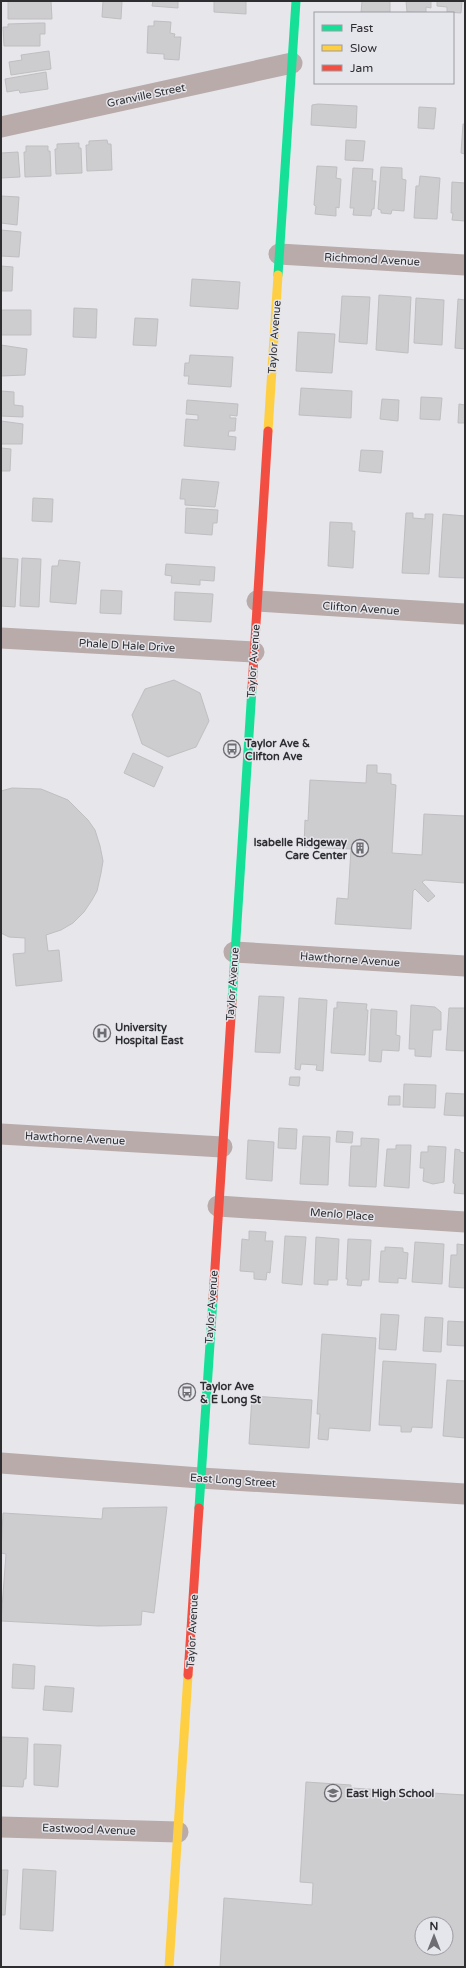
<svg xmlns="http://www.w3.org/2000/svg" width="466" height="1968" viewBox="0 0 466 1968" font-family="'Varela Round',sans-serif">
  <rect width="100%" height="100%" fill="#e6e6eb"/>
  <path fill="#cdccce" stroke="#c0bec0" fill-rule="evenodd" d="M8,1H51L52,19H8Z
    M103,1H122L121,19L102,17Z
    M153,1H178V8L152,6Z
    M212,1H246V14L214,12V1Z
    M362,1H390V13H361Z
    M406,1H431V8L426,7V13L407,12Z
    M437,1H462L461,13L447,12V7L437,6Z
    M154,21L171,22L170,33L175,34L174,37H181L179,60L164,59V54L147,53L148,26H154Z
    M39,23H45V34H40V46H4L3,27H8V24Z
    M49,51L51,69L11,75L9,62L22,60L21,55Z
    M46,72L48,89L20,93L19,90L7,92L5,79Z
    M318,104L357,106L356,128L311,125L312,105Z
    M419,107L436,108L434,129L418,128Z
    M463,124H465V154L461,153Z
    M107,140L108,144H111L112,170L87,171L86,145H89V141Z
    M346,140L365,141L363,161L345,160Z
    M79,143V148H81L82,173L56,174L55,149H57V144Z
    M26,146H48V151H50L51,176L25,177L24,152H26Z
    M18,152L20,177L1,178V153Z
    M317,166L337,167L336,178L341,179L339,208L336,207V216L315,214L316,206L314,205Z
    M381,167L402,168V179L406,180L404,211L392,210L391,214L381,213V210L378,209Z
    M353,168L373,169L372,181H376L374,209H372L371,216L353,215L354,208H350Z
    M420,176L440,178L437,219L414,218L416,186H419Z
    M452,182L465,183V221L452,220L453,213H451Z
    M1,196L19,197L17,225L1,223Z
    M1,230L21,232L19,257L1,256Z
    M1,266L13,267L12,291H1Z
    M192,279L240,282L238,309L190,306Z
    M379,295L411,297L408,353L376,350Z
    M342,296L370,297L367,344L339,342Z
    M416,298L444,300L442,345L414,343Z
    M458,299L465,300V349L455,348Z
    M74,308L97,309L96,338L73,337Z
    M1,310H31V335H1Z
    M135,318L158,319L156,346L133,345Z
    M298,332L335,334L332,373L296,371Z
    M1,345L27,349L25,375L1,376Z
    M190,355L233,357L231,387L188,384L189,376H184L185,363H189Z
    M301,388L352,391L351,418L299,415Z
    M1,391L14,392V405L23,406V417L1,416Z
    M421,397L442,398L440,420L420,419Z
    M382,399L399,400L398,421L380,419Z
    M187,400L238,404L237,416L230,415V418H236L235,431H229L228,436L236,437L235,450L184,446L186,419L198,420V415L186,414Z
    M459,404L465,405V423H458Z
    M1,421L23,424L22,444H1Z
    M1,448L11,449L10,471H1Z
    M361,450L383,451L381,473L359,471Z
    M182,479L219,482L215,507L185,505V499H180Z
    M33,498L53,499L52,522L32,521Z
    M186,508L218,510L217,523H213L212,535L185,533Z
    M406,513H413V518L425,519V514H433L429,574L402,573Z
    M443,514L465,516V578L439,577Z
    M330,522L352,523V531H355L353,568L328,566Z
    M1,558L18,559L15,607L1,606Z
    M22,558L41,559L39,607L20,606Z
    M59,560L80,562L76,604L50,602L52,566H58Z
    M166,564L215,567L214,581L200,580V585L171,583L172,576L165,575Z
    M101,590L122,591L121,614L100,613Z
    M175,592L213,594L211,622L174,620Z
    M174,680L200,693L209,721L196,747L168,757L142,744L132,715L145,689Z
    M133,753L163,767L154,787L124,773Z
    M367,765H377V773L391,774V784L396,785L392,853L422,855L424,814L465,816V883L425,880L422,882L435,896L428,902L415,889L413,891L411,929L335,924L337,898L348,899L351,849L304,847L305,820L308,821L310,780L366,783Z
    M12,788L41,789L68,800L88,820L95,830L100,846L103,861L101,873L97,891L92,900L84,912L73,923L61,930L46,935L48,951L59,950L62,981L16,986L13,954L25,953V938L9,937L1,933V791Z
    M259,996L284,997L280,1053L255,1052Z
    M299,998L327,1000L323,1071L316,1070L317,1065L301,1064L300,1070L295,1069Z
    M337,1002L367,1004L366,1010H368L365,1055L331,1053L334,1008H337Z
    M411,1005L435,1007L441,1012V1030H433L431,1057L415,1056V1049H409Z
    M449,1008H465V1051L446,1050Z
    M371,1009L397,1011L396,1035L400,1036L399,1051L382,1050L381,1062L369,1061Z
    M290,1077H300L299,1086L289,1085Z
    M404,1084L436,1085L435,1108L403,1107Z
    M446,1093L465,1094L464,1116L444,1115Z
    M389,1096H400V1105H388Z
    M279,1128L297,1129L296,1149L278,1148Z
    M337,1131L353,1132L352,1143L336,1142Z
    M303,1136L330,1137L328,1185L300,1184Z
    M361,1138L379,1139L376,1187L349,1186L351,1146H361Z
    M248,1140L274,1142L272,1181L246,1179Z
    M396,1145H411L409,1188L384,1186L387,1149H396Z
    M428,1146L446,1147L444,1182L433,1184L423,1181L424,1168H420L421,1152H428Z
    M455,1149L460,1150V1152L465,1153V1194L454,1193L455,1184L453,1183Z
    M249,1231L266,1232L265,1241H273L270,1273L267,1272L266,1280L254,1279V1272L240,1271L242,1239L249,1240Z
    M285,1236L306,1237L302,1285L282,1283Z
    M316,1237L339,1239L337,1280H328V1285L314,1284Z
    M348,1239L371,1240L369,1280H362L361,1286L347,1285L348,1279H346Z
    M415,1242L444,1244L442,1284L412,1282Z
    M457,1244L465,1245V1288L449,1287L451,1255H457Z
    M385,1247L403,1248V1252L408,1253L406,1279L398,1278V1283L379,1282L381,1251H385Z
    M381,1314L399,1315L396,1350L379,1349Z
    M425,1317L443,1318L441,1352L423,1351Z
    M448,1321L465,1322V1346L447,1345Z
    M322,1334L376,1338L370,1431L329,1428L328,1440L318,1439L320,1414H317Z
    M383,1361L436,1364L432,1428L412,1427L411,1432H401V1426L379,1425Z
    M447,1380L465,1381V1438L443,1436Z
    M252,1396L312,1400L309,1448L249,1444Z
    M167,1507L154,1613L142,1611L141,1625L98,1626L1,1621L6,1554L1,1553L3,1513L102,1519L103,1508Z
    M13,1664L35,1666L34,1689L12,1688Z
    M45,1686L74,1688L72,1712L43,1710Z
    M1,1737L28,1738L26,1779H24L23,1787L1,1786Z
    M34,1744L61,1745L58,1787L34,1785Z
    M306,1782L351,1785V1788L465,1795V1967H220L224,1898L312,1905L313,1883L300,1882ZM422,1924H446V1948H422Z
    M23,1869L56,1871L53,1931L20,1929Z
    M1,1870H8L5,1915H1Z"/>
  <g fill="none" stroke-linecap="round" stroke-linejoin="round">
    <path stroke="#b8abaa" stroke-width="21" d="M1,127L292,63
      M279,254L465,265
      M257,601L465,614
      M1,638L254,652
      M234,952L465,966
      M1,1134L222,1147
      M218,1206L465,1222
      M1,1463L200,1478L465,1494
      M1,1827L178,1832"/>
    <path stroke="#16e098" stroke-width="9" d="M278,275L296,1
      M232,1001L252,688
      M199,1508L213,1299"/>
    <path stroke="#ffcf43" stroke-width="9" d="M268,431L278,275
      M169,1967L188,1675"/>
    <path stroke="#f24e42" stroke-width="9" d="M252,688L268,431
      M213,1299L232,1001
      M188,1675L199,1508"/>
  </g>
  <defs>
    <g id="bus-ring" transform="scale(0.9)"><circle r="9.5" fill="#e5e5ec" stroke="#6e6e72" stroke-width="1.5"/><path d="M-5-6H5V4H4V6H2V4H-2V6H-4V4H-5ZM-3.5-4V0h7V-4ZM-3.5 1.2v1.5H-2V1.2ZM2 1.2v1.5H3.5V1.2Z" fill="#6e6e72"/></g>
    <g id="building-ring" transform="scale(0.9)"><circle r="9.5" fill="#e5e5ec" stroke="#6e6e72" stroke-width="1.5"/><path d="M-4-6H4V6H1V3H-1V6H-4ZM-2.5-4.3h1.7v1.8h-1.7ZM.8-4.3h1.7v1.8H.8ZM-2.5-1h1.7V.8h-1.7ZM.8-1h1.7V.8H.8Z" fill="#6e6e72"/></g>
    <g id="hospital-ring" transform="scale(0.9)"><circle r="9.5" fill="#e5e5ec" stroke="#6e6e72" stroke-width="1.5"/><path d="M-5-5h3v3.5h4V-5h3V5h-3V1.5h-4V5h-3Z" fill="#6e6e72"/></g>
    <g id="school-ring" transform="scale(0.9)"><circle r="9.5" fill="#e5e5ec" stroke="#6e6e72" stroke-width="1.5"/><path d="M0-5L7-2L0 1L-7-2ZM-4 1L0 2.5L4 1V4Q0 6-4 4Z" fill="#6e6e72"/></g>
  </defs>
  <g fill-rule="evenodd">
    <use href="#bus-ring" x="232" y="749"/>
    <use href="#building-ring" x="360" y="848"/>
    <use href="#hospital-ring" x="102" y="1033"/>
    <use href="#bus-ring" x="187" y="1392"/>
    <use href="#school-ring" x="333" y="1793"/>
  </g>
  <g text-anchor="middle" stroke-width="3" stroke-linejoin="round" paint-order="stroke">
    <g font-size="11" fill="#2e2e31" stroke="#e5e5ec">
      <text transform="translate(146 95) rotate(-12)" y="4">Granville Street</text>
      <text transform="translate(372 259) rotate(3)" y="4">Richmond Avenue</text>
      <text transform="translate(274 337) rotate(-86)" y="4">Taylor Avenue</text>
      <text transform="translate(361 608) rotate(4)" y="4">Clifton Avenue</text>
      <text transform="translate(127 645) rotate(3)" y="4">Phale D Hale Drive</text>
      <text transform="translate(253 661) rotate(-86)" y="4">Taylor Avenue</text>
      <text transform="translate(350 959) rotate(4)" y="4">Hawthorne Avenue</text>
      <text transform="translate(232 984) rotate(-86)" y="4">Taylor Avenue</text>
      <text transform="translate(75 1138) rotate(3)" y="4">Hawthorne Avenue</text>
      <text transform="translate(342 1214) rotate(4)" y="4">Menlo Place</text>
      <text transform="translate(211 1307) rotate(-86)" y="4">Taylor Avenue</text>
      <text transform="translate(233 1480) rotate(4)" y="4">East Long Street</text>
      <text transform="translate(192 1631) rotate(-87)" y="4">Taylor Avenue</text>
      <text transform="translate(89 1829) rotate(2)" y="4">Eastwood Avenue</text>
    </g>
    <g font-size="11" font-weight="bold" fill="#2e2e31" stroke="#e5e5ec" text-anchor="start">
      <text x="245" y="747">Taylor Ave &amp;<tspan x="245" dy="13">Clifton Ave</tspan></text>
      <text x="347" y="846" text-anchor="end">Isabelle Ridgeway<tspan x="347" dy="13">Care Center</tspan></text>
      <text x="115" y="1031">University<tspan x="115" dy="13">Hospital East</tspan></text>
      <text x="200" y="1390">Taylor Ave<tspan x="200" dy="13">&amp; E Long St</tspan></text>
      <text x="346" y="1797">East High School</text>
    </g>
  </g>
  <rect width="466" height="1968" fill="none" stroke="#2e2e31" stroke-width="4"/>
  <rect x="314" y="12" width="140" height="72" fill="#e5e5ec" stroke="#9c9ca1"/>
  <rect x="322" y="25" width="20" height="6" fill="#16e098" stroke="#9c9ca1"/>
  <text x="350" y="32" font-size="12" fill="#2e2e31">Fast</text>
  <rect x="322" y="45" width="20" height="6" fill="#ffcf43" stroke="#9c9ca1"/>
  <text x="350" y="52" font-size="12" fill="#2e2e31">Slow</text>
  <rect x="322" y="65" width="20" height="6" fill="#f24e42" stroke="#9c9ca1"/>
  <text x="350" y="72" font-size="12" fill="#2e2e31">Jam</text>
  <g transform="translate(434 1936)"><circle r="19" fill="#e5e5ec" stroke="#9c9ca1"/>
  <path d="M0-3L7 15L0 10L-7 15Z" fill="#6e6e72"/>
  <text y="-6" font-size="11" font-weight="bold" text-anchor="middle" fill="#2e2e31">N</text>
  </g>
</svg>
